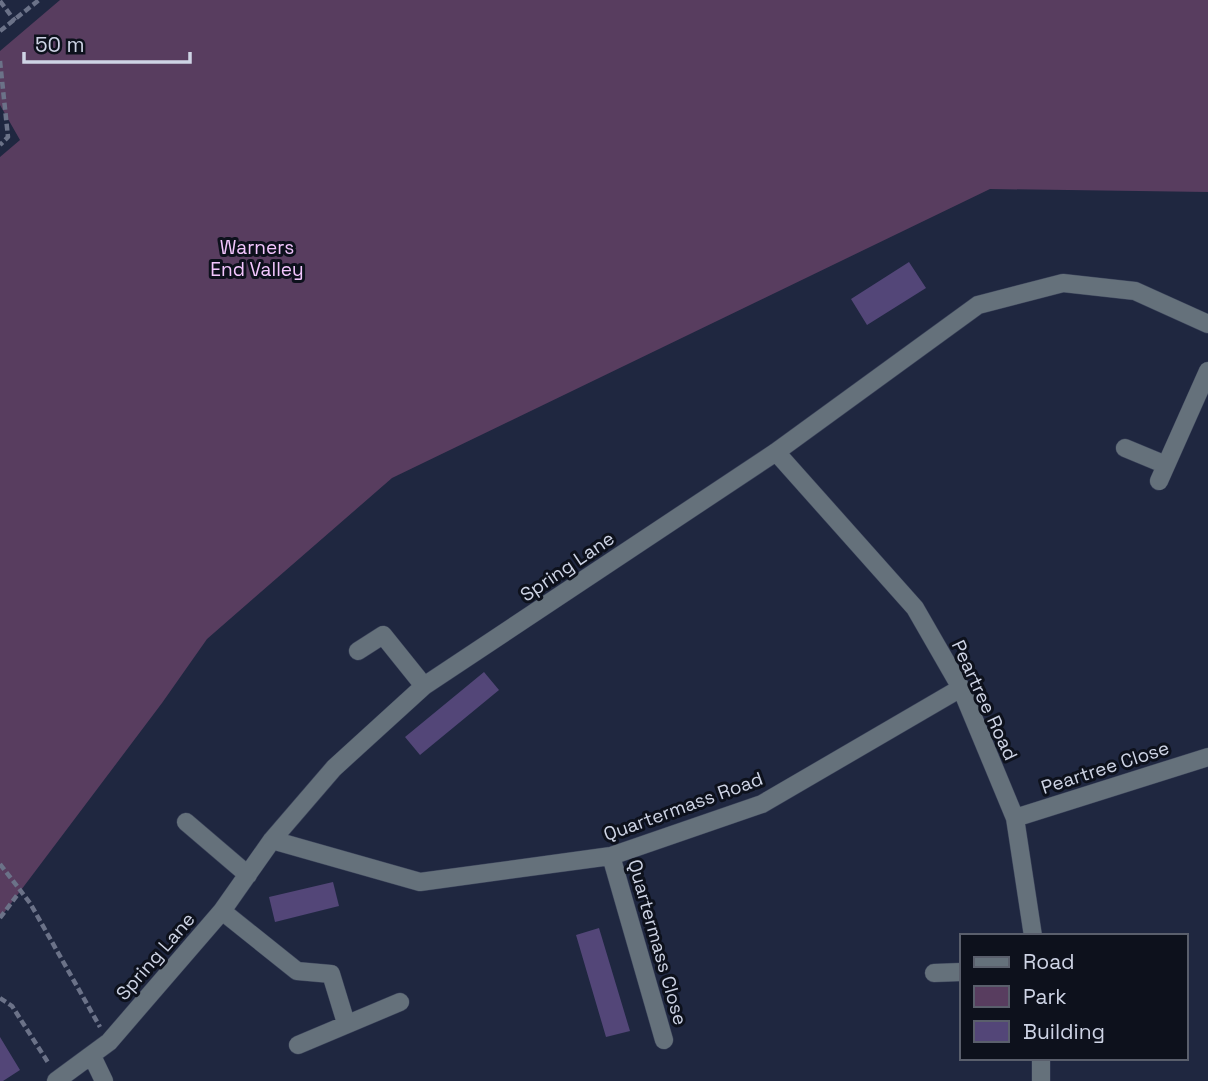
<svg xmlns="http://www.w3.org/2000/svg" width="1208" height="1081" viewBox="0 0 1208 1081" font-family="'Space Grotesk',sans-serif">
  <rect width="100%" height="100%" fill="#1f2740"/>
  <path fill="#583d5f" d="M60,0H1208V192L990,189L392,478L207,639L162,703L0,918V157L20,140L0,105V51Z"/>
  <path fill="#534678" d="M909,262L926,288L867,325L851,299Z
    M484,672L499,690L420,755L405,737Z
    M333,882L339,906L275,922L269,897Z
    M599,928L630,1031L606,1037L576,935Z
    M0,1037L20,1070L3,1081H0Z"/>
  <g fill="none" stroke-linecap="round" stroke-linejoin="round">
    <g stroke="#3b435a" stroke-width="19">
      <path id="minor" d="M1125,448L1166,465
        M776,452L915,608L961,688L1015,818L1033,936
        M1159,481L1208,371
        M358,651L383,635L424,686
        M1015,818L1208,757
        M186,822L248,875
        M272,840L420,882L611,856L762,804L961,688
        M611,856L664,1040
        M222,911L297,971L331,974L346,1023
        M934,973L961,972
        M298,1045L400,1002
        M92,1056L104,1081
        M1041,1058V1081
        M56,1081L109,1042L222,911L272,840L334,768L424,686L776,452L978,305L1063,283L1135,291L1208,324"/>
    </g>
    <path stroke="#6b7288" stroke-width="4.5" stroke-dasharray="7 3.5" stroke-linecap="butt" d="M0,1L15,21
      M0,31L39,0
      M0,61L8,137L0,145
      M0,864L30,903L100,1027
      M0,918L18,894
      M0,998L12,1006L49,1064"/>
    <use href="#minor" stroke="#65717b" stroke-width="18"/>
  </g>
  <g text-anchor="middle" stroke-width="6" stroke-linejoin="round" paint-order="stroke">
    <g font-size="19" fill="#f3c6fe" stroke="#0d111c">
      <text x="257" y="254">Warners<tspan x="257" dy="22">End Valley</tspan></text>
    </g>
    <g font-size="19" fill="#ced4e5" stroke="#0d111c">
      <text transform="translate(567 566) rotate(-34)" y="7">Spring Lane</text>
      <text transform="translate(985 700) rotate(65)" y="7">Peartree Road</text>
      <text transform="translate(1105 767) rotate(-18)" y="7">Peartree Close</text>
      <text transform="translate(683 806) rotate(-20)" y="7">Quartermass Road</text>
      <text transform="translate(658 942) rotate(74)" y="7">Quartermass Close</text>
      <text transform="translate(155 956) rotate(-49)" y="7">Spring Lane</text>
    </g>
  </g>
  <rect x="960" y="934" width="228" height="126" fill="#0d111c" stroke="#5a5f6c" stroke-width="2"/>
  <rect x="974" y="957" width="35" height="10" fill="#65717b" stroke="#5a5f6c" stroke-width="2"/>
  <text x="1023" y="969" font-size="21" fill="#ced4e5">Road</text>
  <rect x="974" y="986" width="35" height="21" fill="#583d5f" stroke="#5a5f6c" stroke-width="2"/>
  <text x="1023" y="1004" font-size="21" fill="#ced4e5">Park</text>
  <rect x="974" y="1021" width="35" height="21" fill="#534678" stroke="#5a5f6c" stroke-width="2"/>
  <text x="1023" y="1039" font-size="21" fill="#ced4e5">Building</text>
  <path d="M24 52v10h166v-10" fill="none" stroke="#ced4e5" stroke-width="3.5"/>
  <text x="35" y="52" font-size="21" fill="#ced4e5" stroke="#0d111c" stroke-width="5" paint-order="stroke">50 m</text>
</svg>
